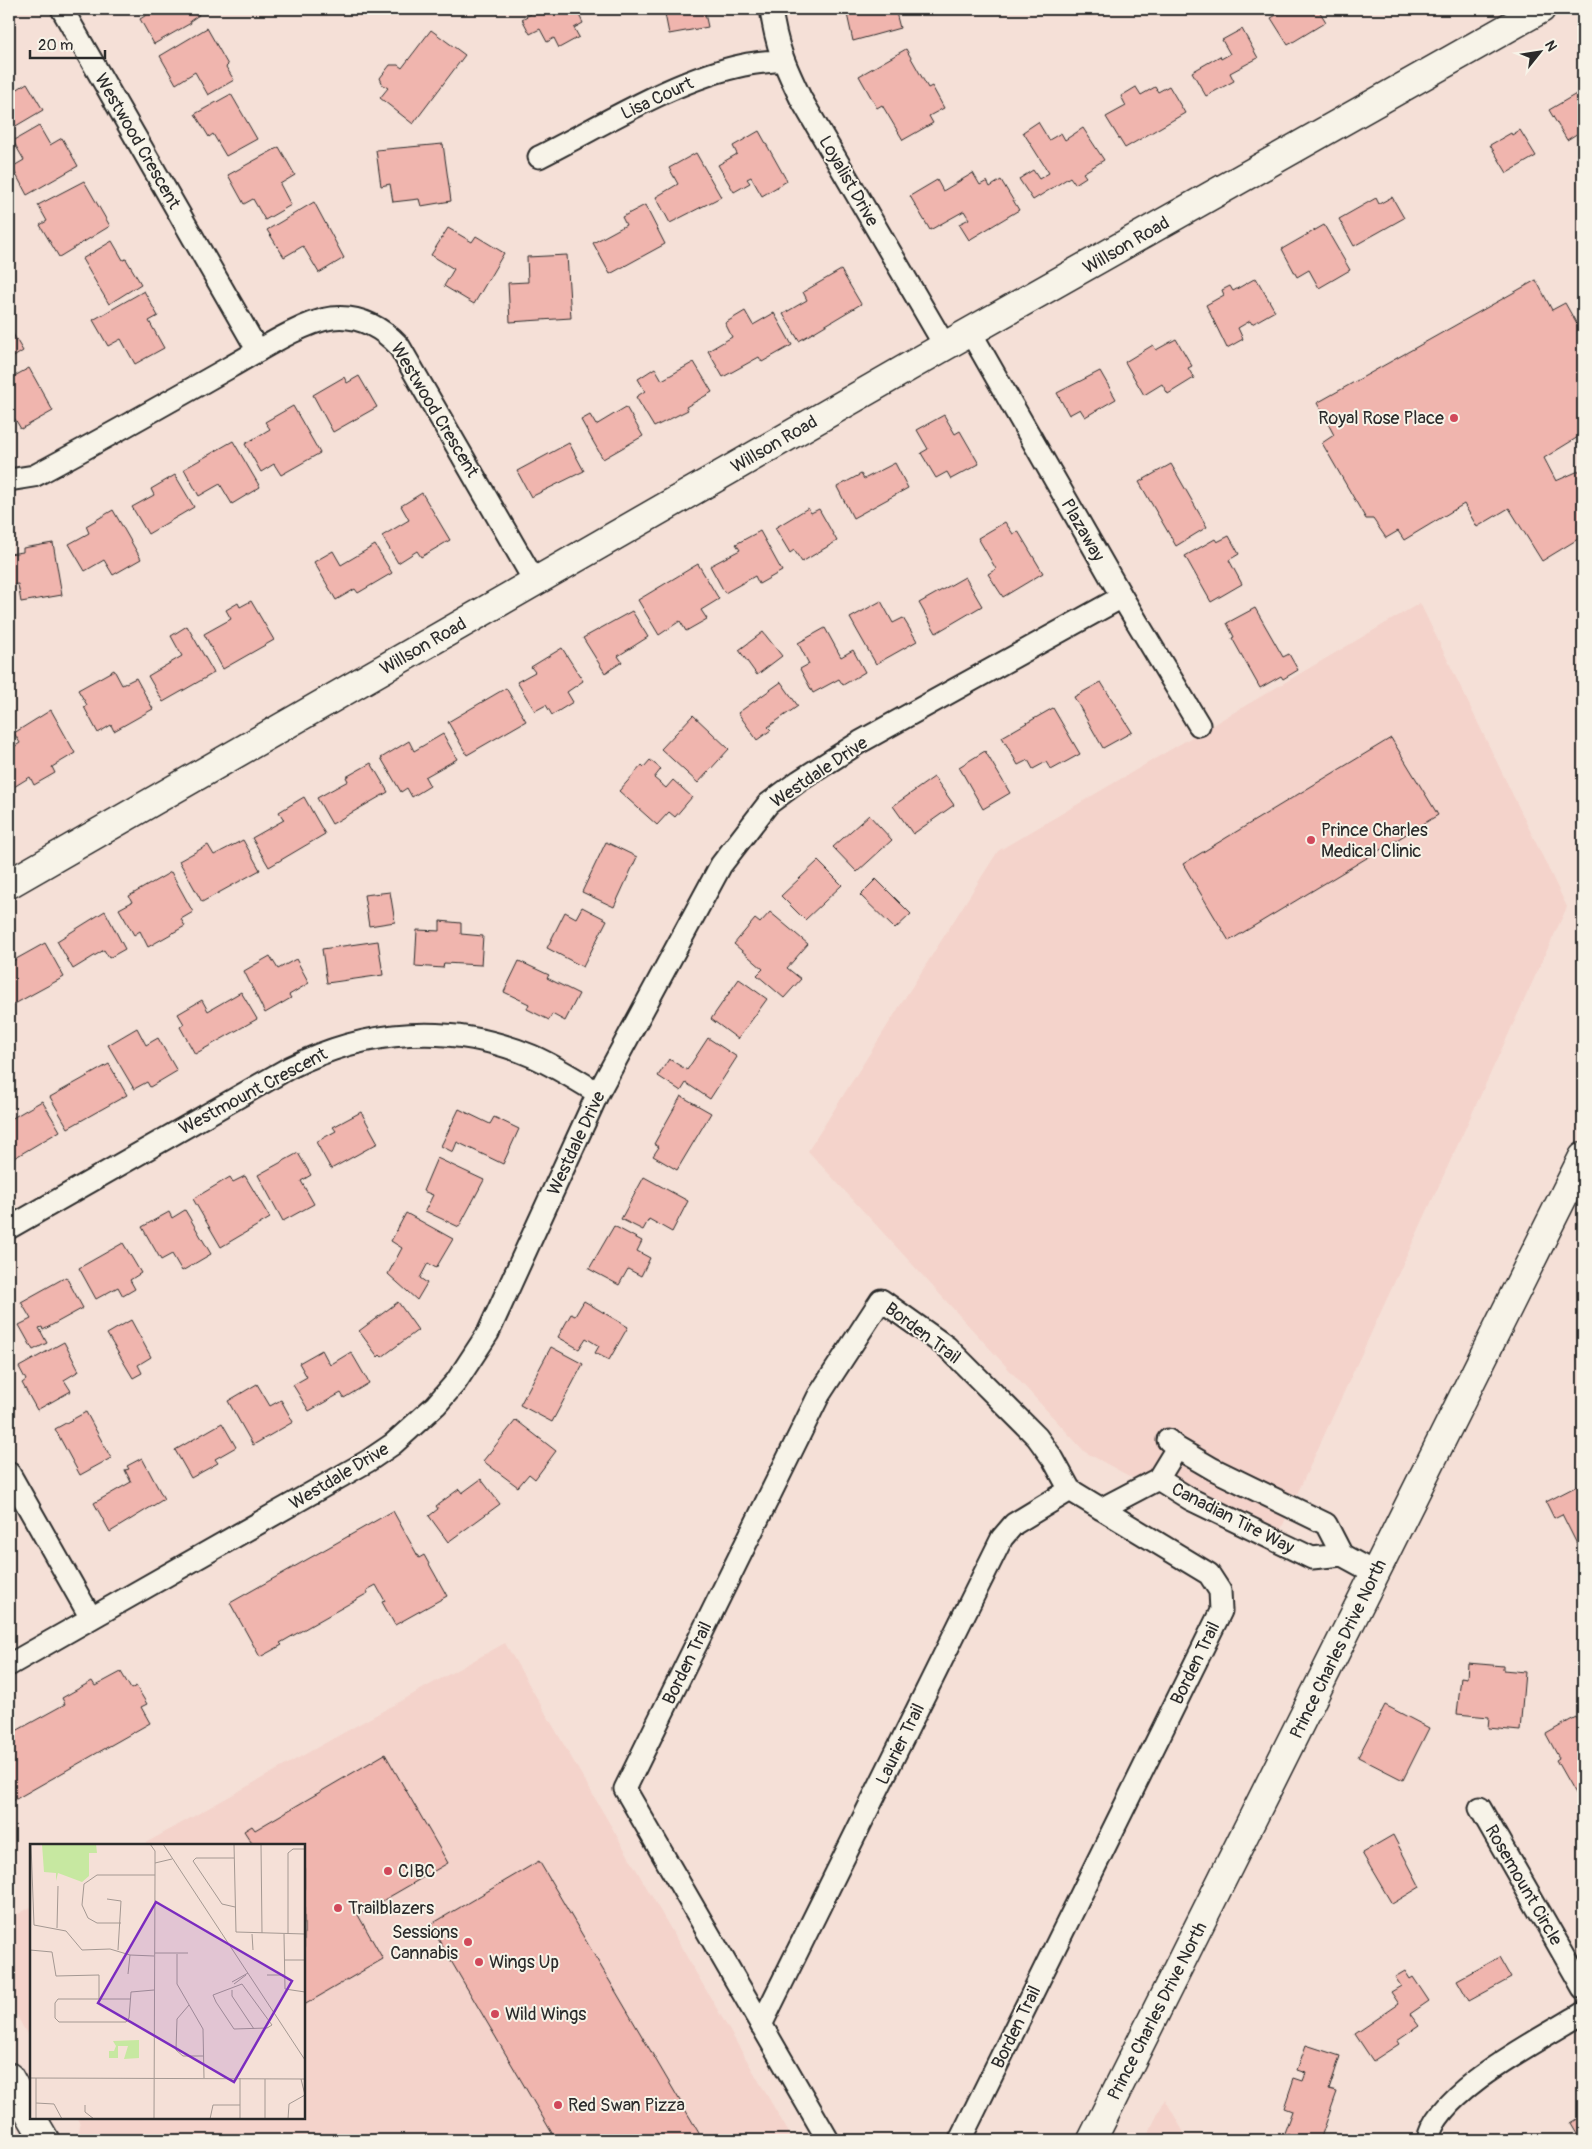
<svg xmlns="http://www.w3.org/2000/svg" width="1592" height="2149" viewBox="0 0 1592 2149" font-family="Pangolin,sans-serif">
  <rect width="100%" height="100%" fill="#f5e0d7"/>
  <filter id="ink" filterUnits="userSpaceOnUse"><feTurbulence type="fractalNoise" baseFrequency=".02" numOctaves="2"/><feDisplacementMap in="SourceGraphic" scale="10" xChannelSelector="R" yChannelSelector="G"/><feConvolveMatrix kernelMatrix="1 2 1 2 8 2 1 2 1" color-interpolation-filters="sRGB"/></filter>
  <g filter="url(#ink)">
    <path fill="#f4d3cb" d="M1420,603L1567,907L1270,1553L1085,1452L808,1151L998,851Z
      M505,1643L793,2140H78L80,2124L77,2118H304V1845H142Z
      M31,1907V2041L9,2002V1919Z
      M1165,2099L1188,2140H1145Z"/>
    <path fill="#f0b5ae" stroke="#2b2b2b" d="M145,9H196L199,15L190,21L191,23L154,44L140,19L148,14Z
      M529,9H576L583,23L574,28L579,37L559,48L554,38L547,42L540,29L530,34L522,19L531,14Z
      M664,9H704L708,27L669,34Z
      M839,9H895L900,28L853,41L847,14L841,16Z
      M1287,9H1318L1326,22L1288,45L1271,18Z
      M207,28L228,65L226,67L234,80L208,95L195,72L176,84L160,56Z
      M1242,29L1258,58L1230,73L1234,81L1206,96L1192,72L1220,56L1221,59L1230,54L1222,40Z
      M431,30L465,55L413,124L380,98L388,88L383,85L380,78L390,65H398L402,68Z
      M906,49L928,88L932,86L944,108L929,116L933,123L903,140L882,105L877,108L859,76Z
      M27,83L43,110L9,130V92L10,94Z
      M1169,86L1185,113L1125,148L1106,117L1126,106L1121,96L1136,87L1141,95L1155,87L1158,92Z
      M1583,90V130L1567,140L1549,110Z
      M231,94L257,139L226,156L213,134L209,137L195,114Z
      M1038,122L1049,140L1061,133L1065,140L1083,128L1104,160L1083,173L1086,177L1075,184L1070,177L1033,200L1019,179L1033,170L1039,179L1049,173L1023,132Z
      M39,126L50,145L62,138L78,166L27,195L12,167L24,160L13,141Z
      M1520,130L1536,156L1507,173L1490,145L1511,133L1512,135Z
      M759,131L787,181L762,196L751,177L747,179L750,183L734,192L718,165L737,154L733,146Z
      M443,144L451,201L421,206L419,199L393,202L390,184L381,186L376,150Z
      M279,147L295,175L280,184L291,205L265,220L253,199L244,204L228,175Z
      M696,153L721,197L670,223L656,197L678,184L669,168Z
      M973,173L980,185L987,181L990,187L1001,180L1019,210L969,240L959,224L969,219L964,211L930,230L910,196L937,180L943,191Z
      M84,181L110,226L59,257L40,225L47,221L38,205Z
      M1392,197L1404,218L1354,246L1339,219L1376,198L1379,204Z
      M314,202L344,258L319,273L303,246L284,257L267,230Z
      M645,205L665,244L610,274L593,243L626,225L622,217Z
      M1324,225L1350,270L1319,288L1309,270L1297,277L1282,249Z
      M448,228L472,242L476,236L504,253L474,304L444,286L454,269L431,255Z
      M112,241L123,260L126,259L141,284L109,304L82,259Z
      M567,255L571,318L510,322L508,283L528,282L527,257Z
      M841,270L861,304L799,341L783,314L807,300L803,292Z
      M1256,278L1275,311L1252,324L1250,321L1238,328L1243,339L1227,348L1206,305L1224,295L1222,290L1230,286L1233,291Z
      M1536,280L1552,310L1565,303L1583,335V434L1544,458L1556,481L1581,470L1583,474V536L1542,561L1509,508L1477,527L1464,504L1404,540L1398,531L1386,538L1373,519H1366L1322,443L1334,435L1317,403Z
      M144,291L158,316L149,321L164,348L135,364L121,339L108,346L93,320Z
      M745,311L753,325L774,313L792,345L762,362L759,357L723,377L708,351L732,337L725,323Z
      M9,327L23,351L9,360Z
      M1176,339L1192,366L1188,368L1194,378L1168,394L1162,384L1144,395L1125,362L1153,345L1156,350Z
      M694,362L712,392L686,407L688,410L654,427L636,397L645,391L638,379L655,368L662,380Z
      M29,368L53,411L21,429L15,419L11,421L9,417V379Z
      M1100,371L1116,399L1085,417L1080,409L1069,415L1057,393Z
      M359,376L377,407L333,432L313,395L344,377L347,383Z
      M293,406L320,453L281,475L274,464L261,472L245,444L270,429L265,422Z
      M626,407L643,436L603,459L581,420L590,415L596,425Z
      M944,415L955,434L960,431L979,464L951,479L947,472L936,478L921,453L928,449L917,430Z
      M233,441L260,487L232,504L220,484L199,496L184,469Z
      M569,443L584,471L531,497L517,471Z
      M895,463L908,488L853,518L837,487L861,474L864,479Z
      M1171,464L1207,527L1176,546L1139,482Z
      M175,475L194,507L148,534L132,507L154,495L151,489Z
      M422,493L450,540L421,557L417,551L398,563L382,536L409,520L401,506Z
      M808,508L811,513L819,509L837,541L802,562L794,550L790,553L775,528Z
      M113,510L141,559L113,575L104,560L85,571L69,544L89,533L86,526Z
      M1005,522L1013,534L1018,531L1043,573L1003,597L988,574L996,569L978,538Z
      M760,531L782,571L759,584L755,576L725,593L710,566L740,550L736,544Z
      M1229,536L1239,554L1229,560L1242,584L1211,602L1185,556L1215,539L1217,542Z
      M53,543L62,595L21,602L18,584L9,585V554L23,552V548Z
      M375,545L392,573L358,593L355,589L336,600L314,562L333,551L341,565Z
      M698,564L719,599L701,610L707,619L686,631L680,621L659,635L638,600Z
      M965,577L982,606L936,633L919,603Z
      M251,601L274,640L223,669L204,634L231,619L226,610L238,603L240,607Z
      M881,601L893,623L903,618L917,641L876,664L850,618Z
      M1255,608L1283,657L1289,654L1298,670L1283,679L1281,676L1260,688L1232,638L1234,637L1227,623Z
      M632,611L648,637L618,656L622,662L605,673L583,638Z
      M187,626L214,673L163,702L148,676L182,656L171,636Z
      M825,628L841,657L853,650L865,672L843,685L839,679L813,693L800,669L809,664L798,643Z
      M763,632L782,656L757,675L739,650Z
      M562,648L583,681L567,692L573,702L552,715L546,705L535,711L517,682L535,672L531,667Z
      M114,670L122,685L136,678L153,709L114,731L111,725L98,733L84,707L87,705L78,690Z
      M781,682L798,706L768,727L771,730L757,740L738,713Z
      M1101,682L1132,732L1103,748L1074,697Z
      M506,688L526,721L467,755L448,722Z
      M1053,708L1080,754L1051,770L1046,762L1033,769L1028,760L1018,765L1002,737Z
      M51,710L75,753L52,767L55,773L34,785L30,777L9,790V750L20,743L14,733Z
      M693,715L729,749L698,783L661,749Z
      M443,734L457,759L425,777L430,786L412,797L407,788L401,792L381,758L409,741L414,751Z
      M1391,738L1438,815L1229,941L1183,864Z
      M985,751L1010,793L983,809L959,767Z
      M650,760L661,769L654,778L666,788L673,780L692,797L675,817L669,812L657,825L619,791L642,765L644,767Z
      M371,763L388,792L332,824L317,798L348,781L346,777Z
      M934,777L954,805L913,834L893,806Z
      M304,797L325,834L269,867L252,838L284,820L279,812Z
      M869,815L892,840L857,872L833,847Z
      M243,840L260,870L202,902L179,861L208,845L214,855Z
      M606,842L637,857L614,907L582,892Z
      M818,861L842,885L805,920L781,896Z
      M171,872L193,912L181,919L185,926L148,947L140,931L134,935L119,909L132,902L129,896Z
      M876,879L911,914L895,929L860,895Z
      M390,892L395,922L369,926L364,895Z
      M582,907L607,920L583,967L547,948L565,912L576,918Z
      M105,911L125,949L109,958L104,950L73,969L57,941Z
      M770,912L808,944L787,968L801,979L784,998L757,975L763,969L734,944L755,919L760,923Z
      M440,921L461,923V934L483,936L481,965L444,963L443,968L415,966L417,930L440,931Z
      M378,941L383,975L327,983L322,949Z
      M45,943L64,977L9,1007V963Z
      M270,956L278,969L296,959L309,983L289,995L291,998L265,1013L244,971Z
      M519,961L549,975L547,978L579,994L565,1021L552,1014L549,1020L527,1009L529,1004L504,992Z
      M739,979L767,999L738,1039L711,1019Z
      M241,992L257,1019L195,1054L180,1027L184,1024L178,1014L202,1000L208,1011Z
      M137,1028L146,1045L158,1038L177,1071L150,1087L147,1082L134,1089L108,1045Z
      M708,1038L737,1057L710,1099L686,1083L681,1091L658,1076L669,1059L687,1070Z
      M109,1064L127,1095L68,1128L50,1097Z
      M681,1096L711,1113L677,1170L653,1156L659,1147L654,1144Z
      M42,1101L60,1131L9,1161V1120Z
      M459,1109L490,1124L494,1117L519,1129L503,1164L457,1142L453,1152L441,1146Z
      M361,1112L378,1143L331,1169L316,1142L336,1131L333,1127Z
      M298,1153L311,1175L301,1181L314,1204L283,1221L258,1175Z
      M437,1158L484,1180L459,1227L425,1211L433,1195L423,1191Z
      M245,1176L270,1218L221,1247L193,1199L230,1177L233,1182Z
      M644,1177L688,1201L672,1232L649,1219L643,1230L621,1219Z
      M185,1210L211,1254L182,1271L172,1254L161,1260L142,1227L169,1212L172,1218Z
      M406,1213L453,1239L436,1268L428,1263L420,1278L427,1283L417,1300L388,1274L402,1248L391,1241Z
      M614,1226L642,1241L637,1251L650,1258L641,1276L628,1269L619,1285L589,1269Z
      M123,1243L141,1273L130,1280L135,1289L123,1296L118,1287L96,1299L79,1268Z
      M66,1277L83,1308L43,1330L42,1327L39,1328L47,1343L33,1350L19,1325L31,1319L21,1302Z
      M584,1301L628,1327L609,1360L595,1353L599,1346L586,1338L579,1349L558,1337L571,1314L575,1316Z
      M398,1302L418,1330L382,1357L380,1355L378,1357L359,1331Z
      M131,1320L151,1357L138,1365L142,1373L133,1378L107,1334Z
      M64,1342L79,1371L64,1380L71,1391L37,1410L22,1383L26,1380L19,1367Z
      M551,1347L583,1364L552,1422L520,1405Z
      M322,1350L330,1365L351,1352L369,1383L344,1398L341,1393L309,1411L293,1385L307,1377L299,1363Z
      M257,1384L270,1406L281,1400L293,1422L253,1445L228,1401Z
      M86,1412L111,1458L80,1475L55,1429Z
      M516,1420L556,1451L535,1479L529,1474L518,1487L483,1461Z
      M222,1423L236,1447L215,1459L218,1463L191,1478L175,1450Z
      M142,1458L164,1499L110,1532L94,1503L131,1482L125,1470L129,1469L127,1466Z
      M481,1479L500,1504L448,1542L429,1516L438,1509L436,1506L459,1489L462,1493Z
      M1583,1483V1556L1562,1514L1554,1518L1546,1502Z
      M393,1511L419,1558L424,1555L447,1596L395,1625L382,1602L385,1601L376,1585L367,1590L368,1593L280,1643L282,1645L260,1657L230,1603Z
      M1468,1663L1503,1666V1670L1525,1672L1520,1731L1488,1728L1489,1717L1457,1714L1461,1677L1467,1678Z
      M121,1672L131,1689L136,1686L147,1704L141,1707L150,1723L9,1803V1730L14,1727L16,1731L65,1704L62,1698L92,1681L95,1686Z
      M1385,1705L1429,1728L1403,1780L1358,1757Z
      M1576,1717L1583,1729V1793L1577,1797L1556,1760L1559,1758L1546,1734Z
      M385,1754L448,1863L358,1915L383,1959L304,2005V1845H253L244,1831L252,1826L255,1830Z
      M1393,1835L1420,1887L1392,1904L1362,1853Z
      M539,1861L703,2140H556L430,1925Z
      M1499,1957L1511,1978L1469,2001L1457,1980Z
      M1405,1971L1410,1979L1413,1977L1429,2001L1410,2014L1419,2026L1397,2041L1399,2044L1373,2061L1355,2034L1399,2004L1391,1992L1401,1986L1395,1977Z
      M1306,2045L1340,2056L1329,2090L1337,2092L1320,2140H1305L1284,2133L1292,2111L1284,2108L1294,2078L1303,2081L1306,2073L1297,2070Z
      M1583,2115V2140H1580L1570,2123Z"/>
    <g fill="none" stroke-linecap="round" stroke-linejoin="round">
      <g stroke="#2b2b2b" stroke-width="25">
        <path id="street" d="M62,9L258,351
          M771,9C776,46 785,66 801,99L945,346
          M539,157C603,125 675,79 744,65C756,62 770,62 782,60
          M971,333L1122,597L1199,725
          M9,480L34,476C100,441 165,404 230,367C257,352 302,322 332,318C359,315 381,327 399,346L535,582
          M9,1228L289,1068C366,1029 452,1022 532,1056C555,1066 577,1080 598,1093
          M1168,1440L1177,1448L1213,1469L1326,1524L1342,1555L1375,1573
          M9,1473L91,1618
          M1158,1479L1190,1499L1312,1558L1342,1555
          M1158,1479L1177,1448
          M1101,1509L1158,1479
          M9,1665L368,1461L393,1444L436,1405L456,1382L488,1333L598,1093L721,865L768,804L799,781L860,742L1122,597
          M1480,1808L1583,1988
          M761,2025L1002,1538L1014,1524L1070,1490
          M828,2140L625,1789L819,1395L881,1300L947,1347L1037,1437L1053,1459L1070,1490L1209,1574L1220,1591L1221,1611L960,2140
          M1428,2140C1436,2091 1542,2039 1583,2013"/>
      </g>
      <g stroke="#2b2b2b" stroke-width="31">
        <path id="secondary" d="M9,884L945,346L1541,9
          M9,2077L31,2116
          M32,2118L45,2140
          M1092,2140L1583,1157"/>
      </g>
      <use href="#street" stroke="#f7f3e8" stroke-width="21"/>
      <use href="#secondary" stroke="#f7f3e8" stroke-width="28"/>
    </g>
  </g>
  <g fill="#d1495b" stroke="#f7f3e8" stroke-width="2">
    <circle cx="1454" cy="418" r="5"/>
    <circle cx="1311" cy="840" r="5"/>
    <circle cx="388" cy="1871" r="5"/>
    <circle cx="338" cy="1908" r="5"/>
    <circle cx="468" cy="1942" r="5"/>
    <circle cx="479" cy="1962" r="5"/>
    <circle cx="495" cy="2014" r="5"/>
    <circle cx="558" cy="2105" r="5"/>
  </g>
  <g text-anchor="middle" stroke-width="4" stroke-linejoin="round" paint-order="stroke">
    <g font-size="18" fill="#2b2b2b" stroke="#f7f3e8">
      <text transform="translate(657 98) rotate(-25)" y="6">Lisa Court</text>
      <text transform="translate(138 141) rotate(60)" y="6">Westwood Crescent</text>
      <text transform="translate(849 181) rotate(60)" y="6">Loyalist Drive</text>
      <text transform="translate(1126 245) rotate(-30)" y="6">Willson Road</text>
      <text transform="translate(435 410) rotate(59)" y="6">Westwood Crescent</text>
      <text transform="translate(774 444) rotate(-30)" y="6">Willson Road</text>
      <text transform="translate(1083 530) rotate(60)" y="6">Plazaway</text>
      <text transform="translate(423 646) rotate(-30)" y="6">Willson Road</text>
      <text transform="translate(819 772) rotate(-34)" y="6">Westdale Drive</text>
      <text transform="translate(253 1091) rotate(-28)" y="6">Westmount Crescent</text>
      <text transform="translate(576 1143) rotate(-65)" y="6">Westdale Drive</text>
      <text transform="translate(923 1333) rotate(37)" y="6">Borden Trail</text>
      <text transform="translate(339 1476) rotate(-31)" y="6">Westdale Drive</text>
      <text transform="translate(1233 1518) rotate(27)" y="6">Canadian Tire Way</text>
      <text transform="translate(1338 1649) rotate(-64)" y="6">Prince Charles Drive North</text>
      <text transform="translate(687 1663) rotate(-64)" y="6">Borden Trail</text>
      <text transform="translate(1195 1663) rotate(-64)" y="6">Borden Trail</text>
      <text transform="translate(900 1744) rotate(-64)" y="6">Laurier Trail</text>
      <text transform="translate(1524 1885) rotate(60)" y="6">Rosemount Circle</text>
      <text transform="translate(1157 2011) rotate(-63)" y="6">Prince Charles Drive North</text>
      <text transform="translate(1016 2027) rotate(-64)" y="6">Borden Trail</text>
    </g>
    <g font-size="18" fill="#2b2b2b" stroke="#f7f3e8" text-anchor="start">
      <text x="1444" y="424" text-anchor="end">Royal Rose Place</text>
      <text x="1321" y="836">Prince Charles<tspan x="1321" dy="21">Medical Clinic</tspan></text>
      <text x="398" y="1877">CIBC</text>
      <text x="348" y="1914">Trailblazers</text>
      <text x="458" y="1938" text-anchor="end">Sessions<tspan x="458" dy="21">Cannabis</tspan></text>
      <text x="489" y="1968">Wings Up</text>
      <text x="505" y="2020">Wild Wings</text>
      <text x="568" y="2111">Red Swan Pizza</text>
    </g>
  </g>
  <g transform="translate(30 1844)">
    <rect width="275" height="275" fill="#f5e0d7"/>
    <path d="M12,0H66L67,9H59V32L52,38L28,29L26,37V29L14,28ZM109,196V214L94,215L98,202H88V214H79V207H84L86,202L83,197Z" fill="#c7e8a1"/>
    <path fill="none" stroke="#a49892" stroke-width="1" d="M1,0L4,81L36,87L52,106L80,105L100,111L124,112M120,0L125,7V31L124,275M133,0L275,216M204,0L206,88L275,90M231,0L232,89M204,14H166L163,17L192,60L205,63M125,19L142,15M77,55L91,57L88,106M91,79H67L58,74L52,61L54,40L67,31H125M27,84L28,42M258,89V9L263,5H275M222,90L223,106M254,90L255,145L275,148M0,106L22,108L26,132L69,131V155M125,109H158M147,110V140L173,185L174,234M254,116H275M98,130L100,111M237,131H254M202,138L218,129M204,140L216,131M212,140L242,181L237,184L204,185L186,158L183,151ZM202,146V152L224,185M100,155H28L25,159V174L29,178H96L99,174L101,148L124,146M159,161L147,175L146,206L153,212H174M0,234L275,235M271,235L275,251M6,259L24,260L32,275M55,261V268L64,275M6,275V234M180,275L183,261H210M210,275V234M235,275V235M258,275L259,260L275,251"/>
    <path fill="#7b2cbf" fill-opacity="0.15" stroke="#7b2cbf" stroke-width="2.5" d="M126,58L262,137L204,238L68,159Z"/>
    <rect width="275" height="275" fill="none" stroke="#2b2b2b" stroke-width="2.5"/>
  </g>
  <rect width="1592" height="2149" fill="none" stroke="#f7f3e8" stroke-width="30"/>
  <rect x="15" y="15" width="1562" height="2119" fill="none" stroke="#2b2b2b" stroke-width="2" filter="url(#ink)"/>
  <g transform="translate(1540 52) rotate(60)" stroke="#f7f3e8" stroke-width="4" paint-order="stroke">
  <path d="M0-4L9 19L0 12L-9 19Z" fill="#2b2b2b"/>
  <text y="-8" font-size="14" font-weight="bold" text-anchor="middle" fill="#2b2b2b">N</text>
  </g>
  <path d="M30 50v8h75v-8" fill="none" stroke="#2b2b2b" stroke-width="2.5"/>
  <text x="38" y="50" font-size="15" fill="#2b2b2b" stroke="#f7f3e8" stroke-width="4" paint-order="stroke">20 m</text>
</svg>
